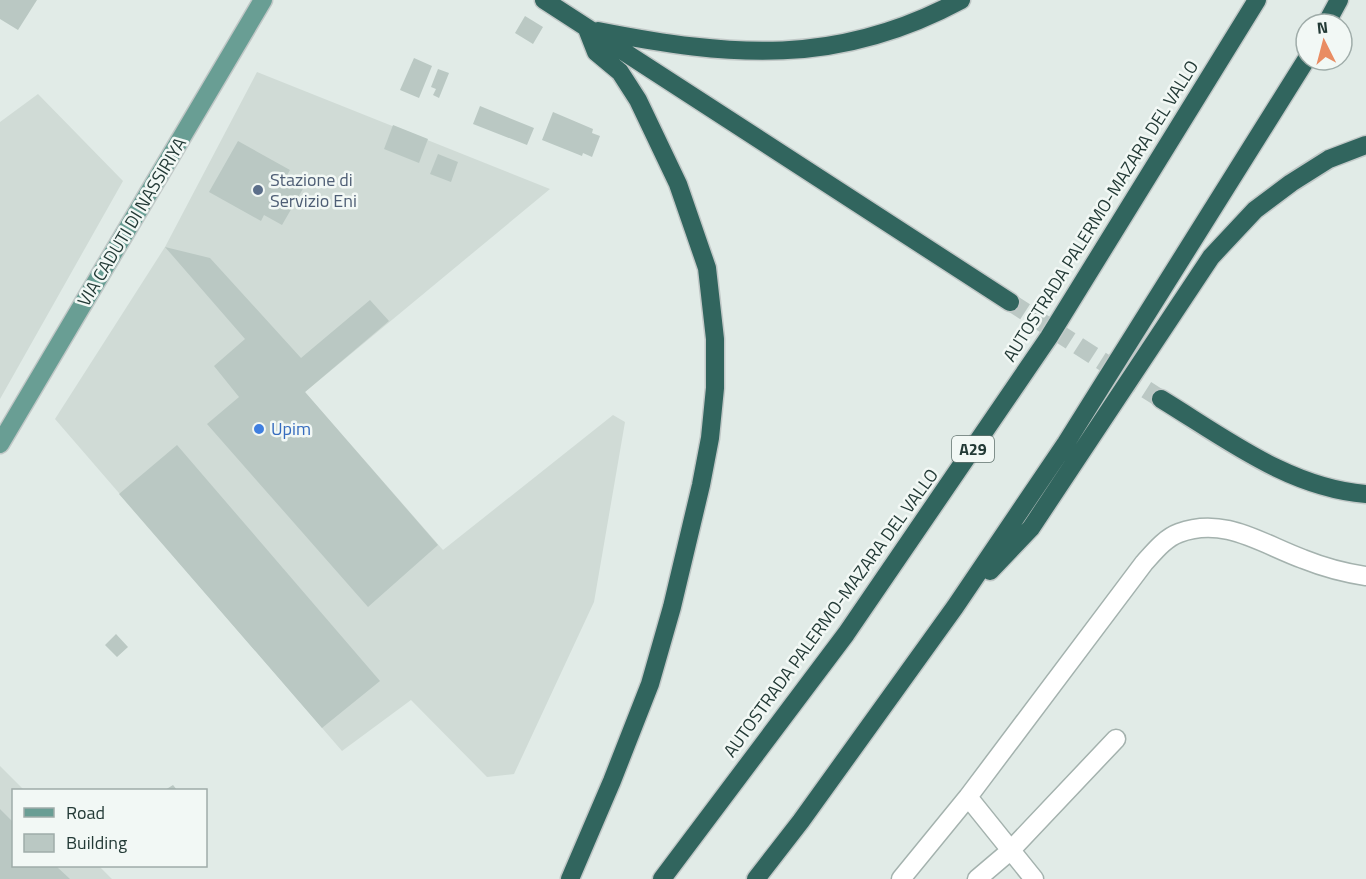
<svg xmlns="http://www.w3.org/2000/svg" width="1366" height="879" viewBox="0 0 1366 879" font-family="'Titillium Web',sans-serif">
  <rect width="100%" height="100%" fill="#e1ebe7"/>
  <path fill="#d0dbd6" d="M257,72L550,189L305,392L443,550L613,415L625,422L594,602L514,774L487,777L411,700L342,751L55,419L165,247Z
    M38,94L123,181L0,399V122Z
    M0,766L24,790H14V866H99L112,879H0Z"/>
  <path fill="#bac8c3" d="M0,0H37L18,30L0,19Z
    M525,16L543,27L533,44L515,33Z
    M414,58L432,66L419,98L400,90Z
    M438,69L449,73L439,98L433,95L436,89L431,87Z
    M480,106L534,128L527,145L473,124Z
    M553,112L593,129L592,133L600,136L592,157L583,153L582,156L542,140Z
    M393,125L428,139L419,163L384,149Z
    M238,141L290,170L286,177L304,187L282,225L264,215L261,221L209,192Z
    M438,154L458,162L451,182L430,174Z
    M165,247L210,258L301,358L370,300L389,321L305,392L438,545L368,607L207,424L239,397L214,366L245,339Z
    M177,445L380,681L322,728L119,494Z
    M116,634L128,647L117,657L105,645Z
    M173,785L177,790H165Z
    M0,809L14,823V866H56L70,879H0Z"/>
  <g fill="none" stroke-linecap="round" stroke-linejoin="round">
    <path stroke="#bbc8c4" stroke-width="18" stroke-dasharray="18 9" stroke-linecap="butt" d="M1010,302L1161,399"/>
    <g stroke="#a4b2ae" stroke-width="21">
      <path id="minor" d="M968,797L1034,879
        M901,879L968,797L1144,563C1154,552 1165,538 1179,533C1224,516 1262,544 1303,559C1323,567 1345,573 1366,576
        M977,879L1010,851L1116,739"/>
    </g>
    <g stroke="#c1c8c7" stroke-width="21">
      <path id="primary" d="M0,444L263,0"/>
    </g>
    <g stroke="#c1c8c7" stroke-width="21">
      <path id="motorway" d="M544,0L1010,302
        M1326,24L1339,0
        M598,31C731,57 837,67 961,0
        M1161,399C1225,438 1289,488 1366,494
        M990,571L1031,528L1211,257L1255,210L1291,183L1329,159L1366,145
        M570,879L612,781L650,684L672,607L701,485L710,438L715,388V339L707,268L678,184L638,100L620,72L596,52L587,29
        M662,879L846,634L1049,337L1257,0
        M756,879L801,821L955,607L1066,443L1306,60"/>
    </g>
    <use href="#minor" stroke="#fff" stroke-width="18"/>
    <use href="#primary" stroke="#699e94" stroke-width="18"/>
    <use href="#motorway" stroke="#31655e" stroke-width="18"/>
  </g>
  <circle fill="#5c6f8a" stroke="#f2f8f5" stroke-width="2" cx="258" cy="190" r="6"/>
  <circle fill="#3f7fe0" stroke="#f2f8f5" stroke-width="2" cx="259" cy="429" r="6"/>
  <g text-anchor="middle" stroke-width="5" stroke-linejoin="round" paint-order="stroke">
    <rect fill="#f2f8f5" stroke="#61736f" stroke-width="1.5" x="952" y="436" width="42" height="26" rx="4.5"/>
    <g font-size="16" font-weight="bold" fill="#233a36">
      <text x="973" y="455">A29</text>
    </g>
    <g font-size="18" fill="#4e5e75" stroke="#f2f8f5" text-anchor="start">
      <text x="270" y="186">Stazione di<tspan x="270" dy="21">Servizio Eni</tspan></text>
    </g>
    <g font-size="18" fill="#233a36" stroke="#f2f8f5">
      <text transform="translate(1101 211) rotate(-58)" y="6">AUTOSTRADA PALERMO-MAZARA DEL VALLO</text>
      <text transform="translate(132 222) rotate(-59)" y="6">VIA CADUTI DI NASSIRIYA</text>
      <text transform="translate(831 613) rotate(-54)" y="6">AUTOSTRADA PALERMO-MAZARA DEL VALLO</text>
    </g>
    <g font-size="18" fill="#366cbe" stroke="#f2f8f5" text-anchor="start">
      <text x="271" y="435">Upim</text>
    </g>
  </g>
  <rect x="12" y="789" width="195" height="78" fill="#f2f8f5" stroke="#9faca9" stroke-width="1.5"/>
  <rect x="24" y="808" width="30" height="9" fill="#699e94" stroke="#9faca9" stroke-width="1.5"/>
  <text x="66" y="819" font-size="18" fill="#233a36">Road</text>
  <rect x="24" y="834" width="30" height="18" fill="#bac8c3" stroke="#9faca9" stroke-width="1.5"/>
  <text x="66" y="849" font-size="18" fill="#233a36">Building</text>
  <g transform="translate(1324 42) rotate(354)"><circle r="28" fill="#f2f8f5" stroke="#9faca9" stroke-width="1.5"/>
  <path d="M0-4.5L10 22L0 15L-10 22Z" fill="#e98c62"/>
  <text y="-9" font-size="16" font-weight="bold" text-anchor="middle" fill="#233a36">N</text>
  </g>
</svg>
